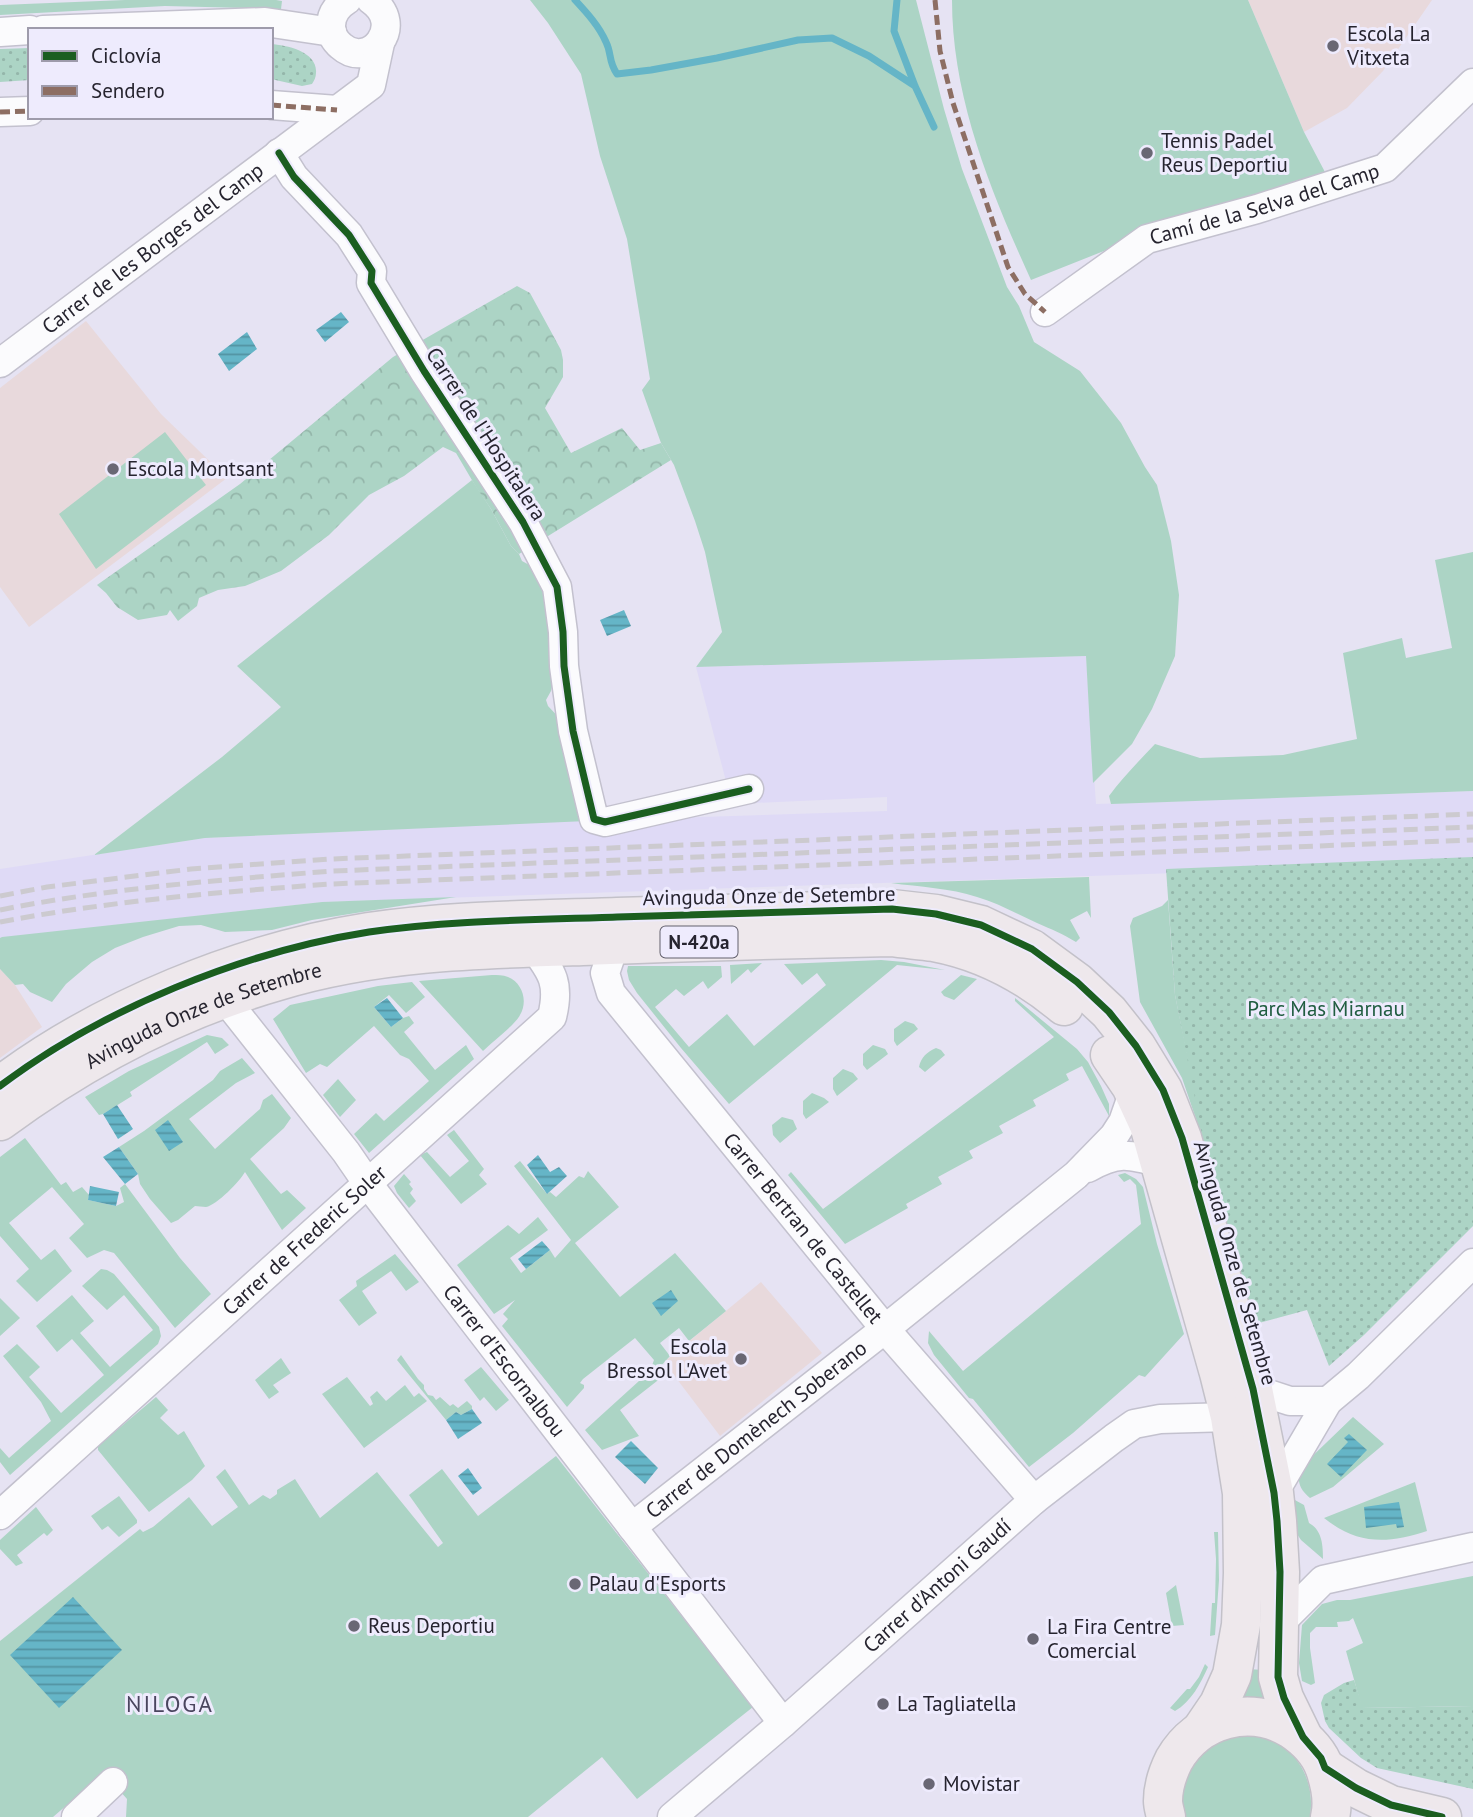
<svg xmlns="http://www.w3.org/2000/svg" width="1473" height="1817" viewBox="0 0 1473 1817" font-family="'PT Sans',sans-serif">
  <defs>
    <pattern id="forest-crowns" width="20" height="18" patternUnits="userSpaceOnUse" patternTransform="scale(1.75)"><rect width="20" height="18" fill="#acd4c5"/><path d="M2 6a3 3 0 1 1 6 0M12 15a3 3 0 1 1 6 0" fill="none" stroke="#94b6aa"/></pattern>
    <pattern id="park-dots" width="8" height="8" patternUnits="userSpaceOnUse" patternTransform="scale(1.75)"><rect width="8" height="8" fill="#acd4c5"/><path d="M2 2h.1M6 6h.1" fill="none" stroke="#94b6aa" stroke-width="1.8" stroke-linecap="round"/></pattern>
    <pattern id="water-rules" width="6" height="5" patternUnits="userSpaceOnUse" patternTransform="scale(1.75)"><rect width="6" height="5" fill="#65b5c7"/><path d="M0 2.5h6" fill="none" stroke="#5393a2"/></pattern>
  </defs>
  <rect width="100%" height="100%" fill="#e6e3f3"/>
  <path fill="#dfdaf6" d="M1086,656L1096,804L1473,791V863L322,902L0,938V869L205,838L545,822L887,811V797L732,804L696,667Z"/>
  <path fill="#e8d9dc" d="M1248,0H1432L1383,71L1347,108L1304,132Z
    M86,321L161,414L227,478L29,627L0,587V388Z
    M0,969L15,985L42,1027L0,1058Z
    M761,1282L822,1353L720,1436L664,1362Z"/>
  <path fill="#acd4c5" d="M125,0H276L282,1L281,9L165,6L0,15V5Z
    M530,0H916L944,109L962,169L1007,287L1019,306L1034,342L1080,371L1121,423L1145,467L1157,485L1171,541L1179,595L1175,656L1152,709L1132,744L1093,783L1086,656L696,667L722,632L705,552L695,521L674,465L661,443L642,390L650,379L627,239L600,156L581,74L548,23Z
    M952,0H1248L1304,132L1326,174L1207,210L1031,280C991,192 952,98 952,0Z
    M165,432L206,485L96,569L59,514Z
    M472,480L491,509L511,546L519,554L522,561L533,567L544,585L557,665L551,691L546,700L548,706L565,724L587,821L205,838L94,855L222,757L281,707L237,666Z
    M1473,552V791L1111,804L1109,796C1123,777 1139,761 1155,744L1200,758L1283,755L1357,739L1343,653L1402,638L1406,658L1452,648L1435,560Z
    M1089,877L1091,918L1087,911L1070,920L1080,938L1076,942C1063,934 1051,929 1037,923C1017,914 998,903 977,897C950,888 920,887 891,883Z
    M456,897L312,920L272,930L225,932L201,925L179,926L143,937L115,948L92,962L66,984L52,1002L30,992L23,984L15,985L0,969V938L2,937L322,902Z
    M1168,900L1175,995L1207,1151L1182,1078L1140,1002L1130,926L1133,918L1162,906Z
    M881,960L904,962L945,970L897,965L729,1104L681,1048L637,993L629,980L627,971L628,966H721L722,977L708,989L703,981L684,996L676,989L655,1007L689,1047L727,1014L754,1046L826,985L817,973L802,985L784,964Z
    M762,963L751,973L748,969L731,984L730,965Z
    M492,975C497,975 503,975 508,977C523,983 528,1002 520,1015C515,1025 492,1042 483,1051L419,981Z
    M961,975L977,979L954,1000L944,996L941,992Z
    M412,982L425,997L406,1013L389,995L374,1007L391,1027L403,1018L409,1016L414,1023L404,1032L435,1070L466,1045L474,1059L369,1153L354,1134L376,1113L384,1121L429,1081L409,1059L400,1055L374,1026L327,1067L320,1064L306,1073L273,1019L290,1005L378,986Z
    M1015,998L1077,1049L1088,1062L1101,1086L1109,1104V1116L1082,1066L1066,1074L1069,1080L1033,1100L1036,1106L999,1126L1003,1133L969,1151L973,1158L938,1177L942,1184L906,1204L908,1208L845,1244L788,1175L791,1172L823,1209L1054,1037L1015,1001Z
    M905,1021L914,1024L918,1029L897,1046L894,1041V1029Z
    M207,1035L222,1038L229,1045L215,1054L207,1042L130,1092L132,1096L103,1114L99,1115L85,1097L129,1071Z
    M873,1045L885,1049L888,1054L867,1070L863,1065V1054Z
    M936,1048L941,1050L945,1055L925,1072L919,1067C921,1057 927,1052 936,1048Z
    M242,1058L255,1073L236,1083L189,1119L215,1149L260,1109L263,1100L272,1094L291,1118L284,1128L250,1159L281,1194L287,1190L306,1208L282,1230L245,1172C240,1181 217,1205 206,1207C202,1207 198,1206 195,1206L178,1220L171,1223L150,1199L140,1184L138,1174L119,1147L144,1131L213,1080L220,1071Z
    M843,1069L853,1073L858,1079L837,1096L833,1089V1078Z
    M338,1079L356,1100L340,1117L323,1095Z
    M812,1093L824,1098L829,1102L806,1119L803,1114V1101Z
    M782,1117L793,1120L797,1129L780,1143L773,1135L772,1125Z
    M454,1130L484,1169L479,1175L487,1184L461,1204L420,1155L427,1152L450,1177L469,1161L447,1135Z
    M25,1138L61,1185L66,1182L73,1192L82,1187L89,1195L88,1200L116,1206L124,1202L120,1188L125,1184L180,1258L211,1294L175,1328L114,1253L104,1250L87,1258L69,1238L84,1224L52,1187L9,1223L41,1260L55,1249L72,1271L37,1302L16,1281L29,1269L0,1236V1157Z
    M520,1161L547,1194L550,1192L556,1197L579,1176L584,1178L588,1171L619,1207L575,1243L620,1297L675,1253L726,1311L689,1341L679,1328L660,1343L670,1356L660,1367L664,1374L657,1381L620,1410L639,1436L602,1450L585,1430L650,1371L654,1360L635,1338L583,1379L580,1383L584,1385V1388L567,1407L502,1326L508,1319L503,1314L515,1300L494,1314L457,1265L508,1225L519,1234L538,1217L548,1230L510,1258L521,1273L550,1250L555,1258L571,1240L514,1166Z
    M1125,1173L1136,1179L1143,1187L1157,1244L1184,1334L1145,1377L1139,1375L1073,1433L1029,1467L973,1399L969,1398L934,1355L928,1343L929,1331L963,1371L1141,1224L1136,1185L1130,1179L1124,1182L1118,1175Z
    M404,1174L411,1182L409,1184L413,1189L410,1193L416,1201L409,1208L397,1193L394,1186Z
    M395,1254L419,1282L406,1291L391,1271L362,1291L377,1313L359,1326L339,1300L357,1286L356,1281Z
    M101,1269L107,1270L114,1274L159,1327L161,1336L158,1344L10,1475L0,1462V1448L9,1458L51,1421L41,1402L3,1356L17,1344L40,1367L29,1377L61,1413L104,1375L72,1339L57,1352L36,1326L72,1295L94,1321L80,1333L110,1367L153,1330L124,1295L107,1310L82,1286Z
    M0,1298L20,1318L0,1336Z
    M401,1355L418,1379L424,1385V1389L428,1395L433,1396L436,1400L440,1397L450,1406L453,1404L458,1408L467,1401L472,1406V1409L461,1415L456,1412L446,1420L397,1360Z
    M281,1358L291,1373L273,1385L279,1392L269,1399L255,1380Z
    M481,1367L509,1400L496,1411L484,1397L480,1401L464,1380Z
    M347,1377L370,1406L373,1404L370,1397L377,1391L386,1401L405,1385L414,1397L419,1393L427,1401L364,1448L322,1394Z
    M156,1397L168,1410L160,1418L178,1435L184,1431L205,1466L192,1480L149,1512L98,1450V1446Z
    M1353,1417L1384,1444L1333,1487L1310,1498C1299,1489 1297,1481 1300,1468Z
    M556,1456L753,1707L637,1799L602,1757L528,1817H126L127,1799L104,1773L53,1817H0V1641L140,1529L143,1532L153,1527L189,1497L212,1526L238,1507L216,1477L225,1469L249,1505L263,1495L270,1499L277,1494V1490L295,1479L320,1518L377,1472L438,1547L443,1543L409,1495L442,1469L478,1516Z
    M1415,1482L1427,1531C1387,1544 1358,1545 1324,1518Z
    M119,1496L137,1520V1523L119,1537L108,1526L102,1530L91,1516Z
    M1293,1499L1304,1505L1309,1523C1322,1530 1323,1545 1323,1559L1301,1540L1293,1528Z
    M36,1507L53,1530L47,1536L44,1533L17,1555L23,1563L16,1566L0,1549V1540Z
    M1214,1532H1218L1219,1580L1215,1635L1210,1636L1212,1603H1215L1216,1559Z
    M1473,1576V1706L1362,1708L1346,1651L1363,1643L1353,1618L1349,1621L1337,1622L1338,1627H1316L1310,1633V1648L1315,1683L1311,1685L1302,1681L1299,1663L1302,1625L1322,1604L1337,1600H1350Z
    M1176,1585L1184,1625L1172,1626L1166,1593Z
    M1205,1664L1208,1667C1201,1683 1191,1702 1175,1711L1170,1708L1187,1689H1190L1199,1677Z
    M1245,1669L1266,1670V1695C1260,1700 1250,1701 1242,1697Z
    M1237,1735C1245,1736 1253,1735 1260,1737C1297,1744 1316,1782 1310,1817H1182L1180,1797L1191,1765L1215,1743Z"/>
  <path fill="url(#forest-crowns)" d="M517,286L530,293L561,350L563,360V377L545,408L571,453L622,428L640,450L661,443L671,460L519,554L511,546L491,509L476,487L456,453L443,447L404,476L369,495L329,535L281,571L245,586L218,590L199,598L197,606L178,621L170,610L167,615L138,620L117,607L106,593L97,585L240,484L393,357Z"/>
  <path fill="url(#park-dots)" d="M271,44C287,45 318,52 316,73C316,77 314,81 312,84L302,86L271,79Z
    M30,48V80L0,82V49Z
    M1473,857V1226L1364,1335L1329,1366L1307,1310L1255,1324L1202,1134L1175,995L1166,869Z
    M1354,1680L1363,1708L1473,1706V1789L1377,1768L1361,1758L1329,1728L1325,1721L1321,1703L1324,1695L1344,1683Z"/>
  <path fill="url(#water-rules)" d="M341,312L349,322L325,342L316,330Z
    M247,332L257,349L229,371L218,354Z
    M624,610L631,626L607,636L600,620Z
    M387,998L403,1018L391,1027L374,1007Z
    M117,1105L133,1129L118,1139L103,1114Z
    M168,1120L183,1142L169,1151L155,1130Z
    M119,1147L138,1174L125,1184L103,1157Z
    M538,1155L550,1172L559,1167L567,1176L547,1194L527,1165Z
    M90,1186L119,1192L116,1206L88,1200Z
    M542,1241L550,1250L526,1269L518,1259Z
    M671,1290L678,1301L661,1316L652,1303Z
    M472,1409L482,1423L458,1439L446,1420L456,1412L461,1415Z
    M1349,1434L1367,1450L1341,1477L1327,1464L1348,1442L1344,1438Z
    M631,1441L658,1468L645,1484L615,1457Z
    M468,1468L482,1488L473,1495L458,1476Z
    M1399,1502L1404,1527L1397,1528L1396,1524L1366,1528L1364,1507Z
    M73,1597L122,1650L59,1708L10,1655Z"/>
  <g fill="none" stroke-linecap="round" stroke-linejoin="round">
    <path stroke="#65b5c7" stroke-width="7" d="M575,0C587,13 599,26 606,42C612,54 608,61 617,74L651,70L717,58L798,40L832,38L869,56L915,86
      M897,0L894,31L915,86L934,127"/>
    <g stroke="#c3c1ce" stroke-width="31">
      <g id="minor">
        <path d="M347,0C337,6 331,14 331,26C331,34 335,41 341,46C369,71 407,25 371,0"/>
        <path d="M43,30L265,22L332,32"/>
        <path d="M0,32L30,30"/>
        <path d="M271,105L337,110"/>
        <path d="M0,112L30,111"/>
        <path d="M279,153L294,177L349,235L372,271L371,283L424,371L523,522L557,587L563,632L564,666L573,731L594,819L605,822L749,789"/>
        <path id="s1" d="M1045,312L1147,239L1257,209L1385,168L1473,83"/>
        <path id="s2" d="M0,363L371,85L380,43"/>
        <path id="s3" d="M615,944L605,973L611,993L885,1329L1034,1500"/>
        <path id="s4" d="M225,999L346,1152L368,1184L783,1723"/>
        <path d="M1088,1168C1117,1151 1129,1154 1160,1163"/>
        <path d="M1253,1389L1290,1401H1328"/>
        <path d="M1274,1493L1328,1401L1358,1376L1473,1263"/>
        <path id="s5" d="M0,1515L552,1017C560,984 553,973 533,947"/>
        <path id="s6" d="M632,1527L885,1329L1076,1175L1114,1136L1123,1122L1130,1102L1131,1086"/>
        <path d="M1279,1624L1323,1580L1473,1547"/>
        <path d="M76,1817L113,1782"/>
        <path id="s7" d="M672,1817L783,1723L1034,1500L1114,1438L1134,1424L1160,1419L1230,1417"/>
      </g>
    </g>
    <g stroke="#c3c1c9" stroke-width="41">
      <g id="primary">
        <path d="M1110,1055L1131,1086L1149,1125L1219,1373L1230,1417L1242,1493L1243,1573L1241,1625L1232,1675L1219,1704L1202,1729"/>
        <path d="M0,1086C102,1009 242,952 369,932C450,920 534,920 617,917C709,914 801,911 892,909L936,914L981,925L1032,949L1077,982L1109,1012L1136,1046L1163,1090L1182,1138L1253,1389L1274,1493L1277,1521L1280,1572L1278,1677L1284,1698L1303,1737"/>
        <path id="s8" d="M0,1121C84,1059 177,1010 278,981C377,951 480,949 583,946C685,942 788,939 891,937C905,939 920,940 934,942C982,951 1027,975 1064,1006"/>
        <path d="M1325,1768L1356,1788L1391,1805L1442,1817"/>
        <path d="M1166,1817C1165,1812 1163,1806 1163,1801C1163,1787 1168,1772 1174,1760C1198,1718 1250,1704 1291,1729C1306,1739 1319,1752 1325,1769C1330,1784 1334,1801 1330,1817"/>
      </g>
    </g>
    <use href="#minor" stroke="#fbfbfd" stroke-width="28"/>
    <use href="#primary" stroke="#eee8ec" stroke-width="38"/>
    <path stroke="#cccacf" stroke-width="5" stroke-dasharray="14 7" stroke-linecap="butt" d="M0,896L47,887L191,869L331,859L1473,814
      M0,910C110,888 221,880 332,871L1473,827
      M0,922C110,901 220,892 331,884L1473,840"/>
    <path stroke="#8d6e63" stroke-width="5" stroke-dasharray="10 5" stroke-linecap="butt" d="M935,0L940,51L953,103L1008,267L1025,294L1045,312
      M271,105L337,110
      M0,112L30,111"/>
    <g stroke="#eeebfd" stroke-width="11">
      <path id="cycleway" d="M279,153L294,177L349,235L372,271L371,283L424,371L523,522L557,587L563,632L564,666L573,731L594,819L605,822L749,789
        M0,1086C102,1009 242,952 369,932C450,920 534,920 617,917C709,914 801,911 892,909L936,914L981,925L1032,949L1077,982L1109,1012L1136,1046L1163,1090L1182,1138L1253,1389L1274,1493L1277,1521L1280,1572L1278,1677L1284,1698L1303,1737L1321,1758L1325,1768L1356,1788L1391,1805L1442,1817"/>
    </g>
    <use href="#cycleway" stroke="#1b5e20" stroke-width="7"/>
  </g>
  <g fill="#696774" stroke="#eeebfd" stroke-width="2.5">
    <circle cx="1333" cy="46" r="7"/>
    <circle cx="1147" cy="153" r="7"/>
    <circle cx="113" cy="469" r="7"/>
    <circle cx="741" cy="1359" r="7"/>
    <circle cx="575" cy="1584" r="7"/>
    <circle cx="354" cy="1626" r="7"/>
    <circle cx="1033" cy="1639" r="7"/>
    <circle cx="883" cy="1704" r="7"/>
    <circle cx="929" cy="1784" r="7"/>
  </g>
  <g text-anchor="middle" stroke-width="6" stroke-linejoin="round" paint-order="stroke">
    <rect fill="#eeebfd" stroke="#62606d" stroke-width="2" x="660.5" y="926.5" width="77" height="31" rx="5"/>
    <g font-size="19" font-weight="bold" fill="#26242f">
      <text x="699" y="949">N-420a</text>
    </g>
    <g font-size="21" fill="#26242f" stroke="#eeebfd" text-anchor="start">
      <text x="1347" y="41">Escola La<tspan x="1347" dy="24">Vitxeta</tspan></text>
      <text x="1161" y="148">Tennis Padel<tspan x="1161" dy="24">Reus Deportiu</tspan></text>
      <text x="127" y="476">Escola Montsant</text>
      <text x="727" y="1354" text-anchor="end">Escola<tspan x="727" dy="24">Bressol L'Avet</tspan></text>
      <text x="589" y="1591">Palau d'Esports</text>
      <text x="368" y="1633">Reus Deportiu</text>
      <text x="1047" y="1634">La Fira Centre<tspan x="1047" dy="24">Comercial</tspan></text>
      <text x="897" y="1711">La Tagliatella</text>
      <text x="943" y="1791">Movistar</text>
    </g>
    <g font-size="21" fill="#26242f" stroke="#eeebfd">
      <text dy="7" stroke="none"><textPath href="#s1" startOffset="248">Camí de la Selva del Camp</textPath></text>
      <text dy="7" stroke="none"><textPath href="#s2" startOffset="191">Carrer de les Borges del Camp</textPath></text>
      <text transform="translate(486 434) rotate(57)" y="7">Carrer de l'Hospitalera</text>
      <text transform="translate(769 896) rotate(-1)" y="7">Avinguda Onze de Setembre</text>
      <text dy="7" stroke="none"><textPath href="#s8" startOffset="231">Avinguda Onze de Setembre</textPath></text>
      <text dy="7" stroke="none"><textPath href="#s3" startOffset="355">Carrer Bertran de Castellet</textPath></text>
      <text dy="7" stroke="none"><textPath href="#s5" startOffset="410">Carrer de Frederic Soler</textPath></text>
      <text transform="translate(1235 1263) rotate(74)" y="7">Avinguda Onze de Setembre</text>
      <text dy="7" stroke="none"><textPath href="#s4" startOffset="457">Carrer d'Escornalbou</textPath></text>
      <text dy="7" stroke="none"><textPath href="#s6" startOffset="158">Carrer de Domènech Soberano</textPath></text>
      <text dy="7" stroke="none"><textPath href="#s7" startOffset="352">Carrer d'Antoni Gaudí</textPath></text>
    </g>
    <g font-size="21" fill="#205d41" stroke="#eeebfd">
      <text x="1326" y="1016">Parc Mas Miarnau</text>
    </g>
    <g font-size="23" letter-spacing="2" fill="#4a455e" stroke="#eeebfd">
      <text x="170" y="1712">NILOGA</text>
    </g>
  </g>
  <rect x="28" y="28" width="245" height="91" fill="#eeebfd" stroke="#9e9bab" stroke-width="2"/>
  <rect x="42" y="51" width="35" height="10" fill="#1b5e20" stroke="#9e9bab" stroke-width="2"/>
  <text x="91" y="63" font-size="21" fill="#26242f">Ciclovía</text>
  <rect x="42" y="86" width="35" height="10" fill="#8d6e63" stroke="#9e9bab" stroke-width="2"/>
  <text x="91" y="98" font-size="21" fill="#26242f">Sendero</text>
</svg>
